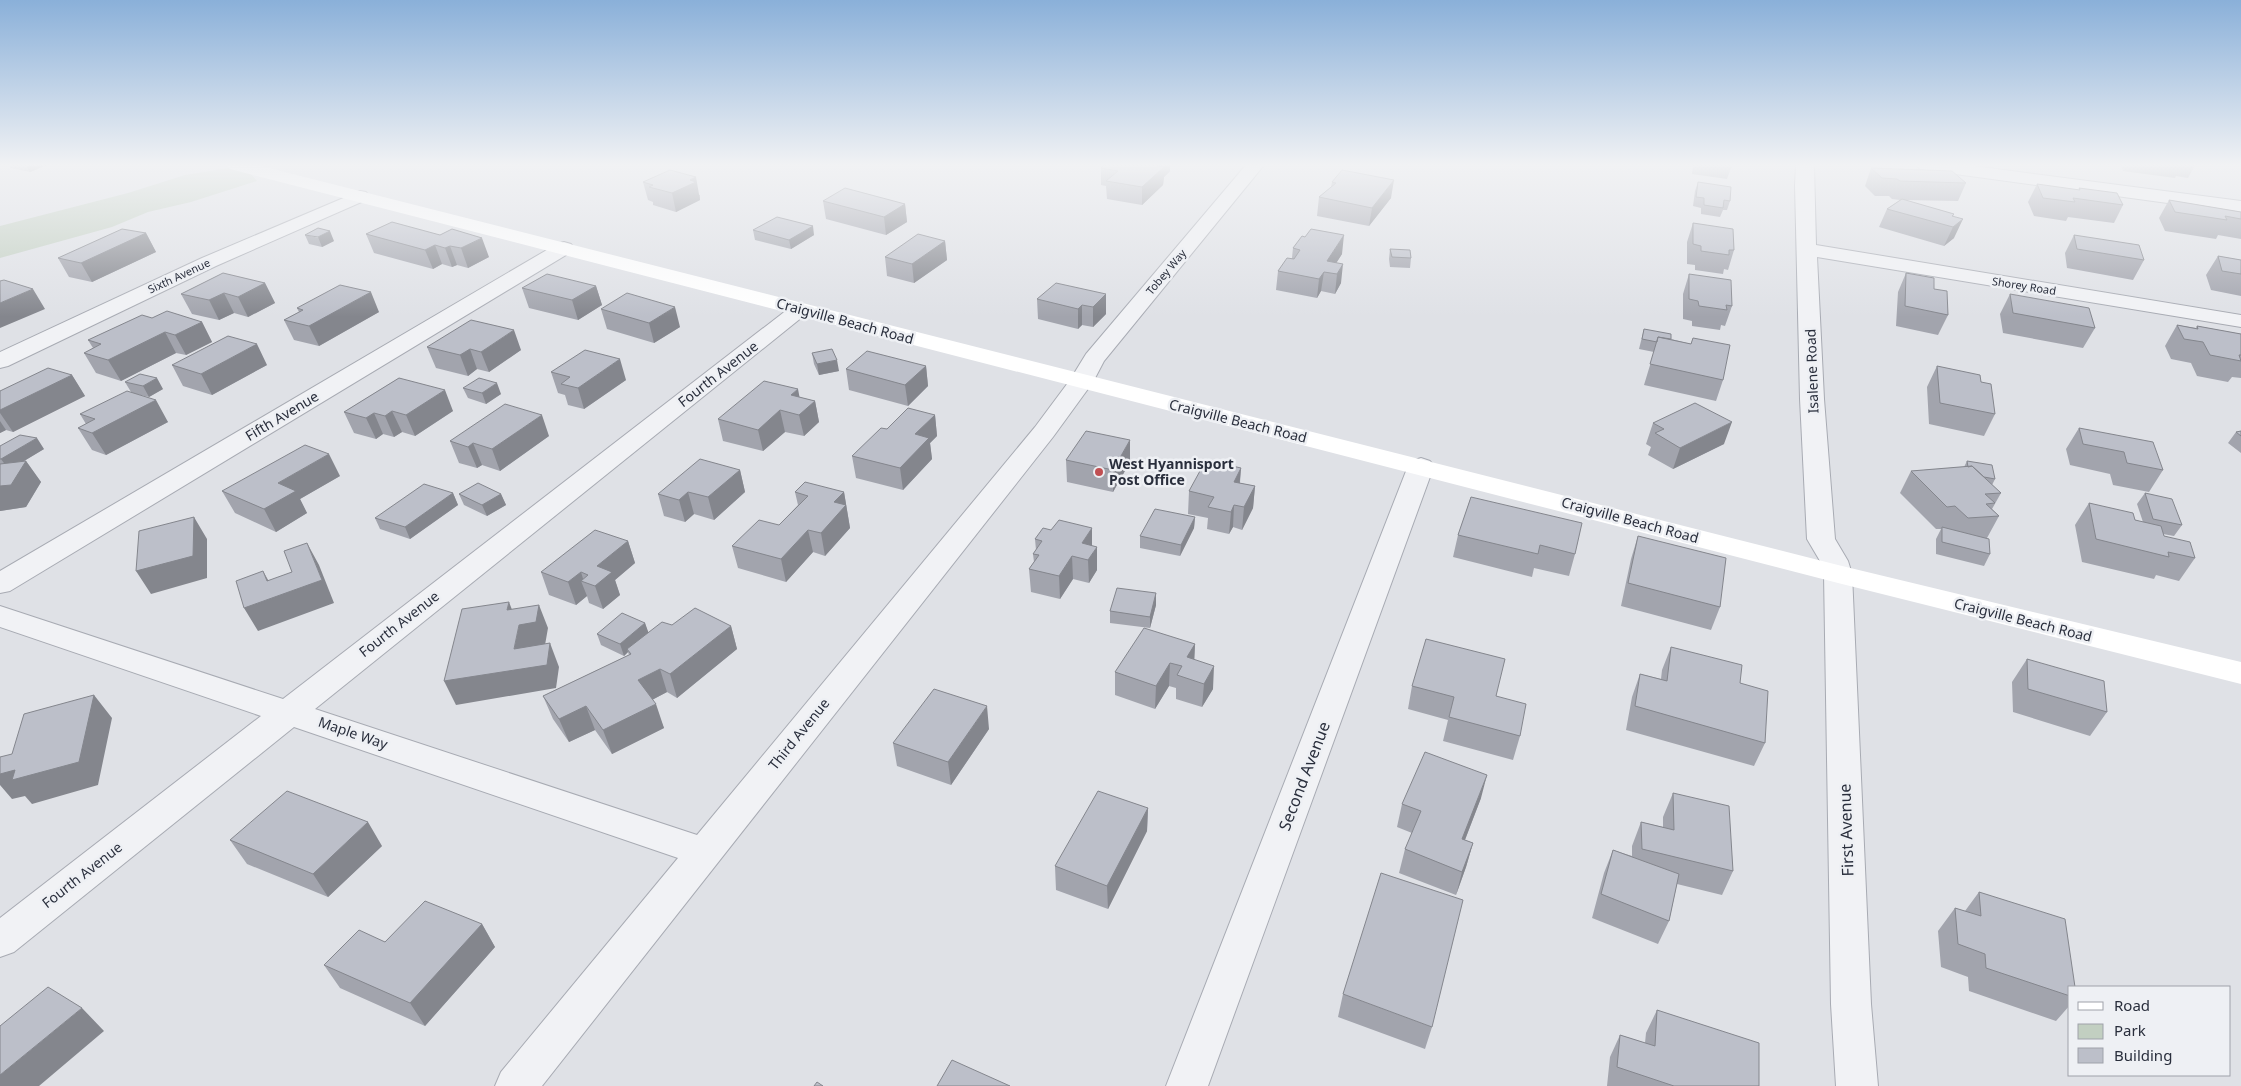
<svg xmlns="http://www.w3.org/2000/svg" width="2241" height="1086" viewBox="0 0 2241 1086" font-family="'Noto Sans',sans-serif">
  <rect width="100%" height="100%" fill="#dfe1e6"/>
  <path fill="#c2cfc1" d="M235,167L250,173L257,181L191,202L148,212L112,227L0,258V226L128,193L185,175Z"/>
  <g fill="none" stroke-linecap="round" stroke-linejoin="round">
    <g stroke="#a8abb3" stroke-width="2">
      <path id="street" d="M1246,165H1264L1104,361L1093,382L1053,437L542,1086H495L501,1072L678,858L294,727L14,952L0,957V918L261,716L0,627V606L283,699L792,306L799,304L806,306L810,310L806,314L315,709L697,835L1035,427L1070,380L1086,354Z
        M1796,165H1814L1816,245L2241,315V327L1817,257L1824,399L1835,539L1848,561L1852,574L1871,1004L1878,1086H1836L1831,1004L1824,574L1820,561L1807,539L1800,399L1795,185Z
        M1917,165H1966L2241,201V213L1926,170L1920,169Z
        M360,191L366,192L369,196L366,200L216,266L8,366L0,368V352L202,258Z
        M564,242L571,244L574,248L571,252L10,591L0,593V571L557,244Z
        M1421,458L1430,461L1434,466L1208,1086H1166L1408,466L1412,461Z"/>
    </g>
    <use href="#street" fill="#f1f2f5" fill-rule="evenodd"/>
    <path fill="#fff" fill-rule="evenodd" d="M227,165H257L1838,565L2241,662V684L1838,583L230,169Z"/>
  </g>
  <path fill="#a2a4ad" d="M9,165H47L30,172L11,168Z
    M1693,165H1732L1727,179L1692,174Z
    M2121,165H2195L2188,178L2176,176L2175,178L2123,171Z
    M1101,168L1170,171L1164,177L1163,185L1142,205L1107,199L1106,186L1101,185Z
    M1871,168L1966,183L1958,201L1904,200L1954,214L1953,217L1954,238L1944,246L1879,227L1887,209L1900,200L1892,199L1889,196H1875L1865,186Z
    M643,182L700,195V200L676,212L653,205V202L648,200Z
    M1332,182L1391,198L1369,226L1317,216L1319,197L1331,187Z
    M1698,182L1730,201L1727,210H1723L1720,217L1701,214V208L1693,206L1695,191Z
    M2037,184L2079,190V188L2123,205L2114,223L2068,217L2066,221L2034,216L2028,202Z
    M2169,200L2241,212V239L2218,235L2216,239L2165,231L2159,218Z
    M823,201L905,204L907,222L886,235L826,219Z
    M392,222L489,257L468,268L457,265L452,267L442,264L433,269L374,253L366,234Z
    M1693,223L1734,250L1728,270L1724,269L1723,274L1695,270V265L1687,264V242Z
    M753,230L814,235L791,249L755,240Z
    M146,233L156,252L92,282L69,277L58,258Z
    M305,235L334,241L322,247L309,244Z
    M2074,235L2144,260L2133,280L2067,268L2065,253Z
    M945,241L947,260L914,283L887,276L885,257Z
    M1293,248L1342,254L1336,263L1341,283L1335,294L1321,291L1317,298L1276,290L1278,271L1292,258Z
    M1390,249L1411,258L1410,268L1390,267L1389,259Z
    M2218,256L2241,260V296L2211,290L2206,275Z
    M1906,273L1934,289L1948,315L1938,335L1896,326L1898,292Z
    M1689,274L1732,306L1725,326L1721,325L1720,330L1692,326V321L1683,319V294Z
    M265,283L275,303L248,317L234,313L219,320L192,314L181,294Z
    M596,286L602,305L578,320L529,308L522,288Z
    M1106,294V314L1093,327L1082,325L1078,329L1038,319L1037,299Z
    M2010,294L2095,328L2083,348L2003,333L2000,314Z
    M297,308L379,312L319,346L294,340L284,320L299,312Z
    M601,309L680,327L654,343L607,329Z
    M152,318L202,322L212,342L186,355L176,353L121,381L96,373L84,353L93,348L88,340Z
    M2177,325L2196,328L2197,326L2241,334V378L2232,377L2228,382L2197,376L2191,363L2171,359L2165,346Z
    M1644,329L1671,339L1691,344L1693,338L1723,380L1716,401L1644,385L1654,352L1639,349Z
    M427,347L521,350L489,372L477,369L468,376L436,368Z
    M812,353L839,371L819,375L814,364Z
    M172,365H267L212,395L183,386Z
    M926,366L928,386L908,406L849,390L846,369Z
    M1937,366L1981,382L1995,414L1984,436L1929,424L1927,387Z
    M551,372L626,380L584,409L568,405L565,395L558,393Z
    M72,375L85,396L13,432L6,430L0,433V391Z
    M399,378L453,411L415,436L402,432L394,437L383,434L376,439L354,433L344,412Z
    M125,382L163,389L149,397L136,394L168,422L106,455L92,450L78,428L86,424L80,414L131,392Z
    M463,388L501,394L486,404L468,398Z
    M799,397L815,401L819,422L804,436L785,432L763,451L723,441L718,419Z
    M935,415L937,436L930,443L932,459L903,490L856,478L852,456Z
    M1653,423L1724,444L1673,469L1648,455L1651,447L1646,444Z
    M2079,428L2163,470L2149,492L2113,485L2110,474L2070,465L2066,449Z
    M2241,431V453L2228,443L2236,432Z
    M549,436L500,471L482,465L477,468L459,463L450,441Z
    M0,446L44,449L24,461H26L41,482L26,507L0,511Z
    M1066,460L1130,462L1113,492L1067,482Z
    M1967,461L1995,479L1992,485L2001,493L1992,509L1999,516L1987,538L1990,554L1984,566L1936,554V539L1941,529H1936L1900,493L1911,471L1964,467Z
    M1241,468L1240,483L1255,486L1253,508L1242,530L1233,527L1229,534L1207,529L1208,518L1188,514L1189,491Z
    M740,470L745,492L714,520L694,514L685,522L664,516L658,494Z
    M340,476L300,499L307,513L276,532L235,513L222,491Z
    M795,492H844L850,528L825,556L813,552L786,582L738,568L732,546L779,525L798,505Z
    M453,493L458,505L410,539L380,529L375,518Z
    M2145,493L2182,525L2174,536L2163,534L2164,536L2195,558L2179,581L2156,575L2154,579L2082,562L2075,525L2089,503L2135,520L2143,522L2137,504Z
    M459,494H501L506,505L487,516L464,505Z
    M1471,497L1575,554L1569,576L1534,568L1532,577L1453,557L1458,535Z
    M1195,517L1194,528L1180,556L1140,548V536Z
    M1638,536L1720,607L1711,630L1621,606L1631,559Z
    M1035,539L1092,546L1097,570L1089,583L1073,579L1060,599L1031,592L1029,569L1034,562L1033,554L1036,550Z
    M628,541L635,563L615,580L620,595L603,609L589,603L587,596L576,605L549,595L541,572Z
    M1156,593V605L1150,628L1110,623V611Z
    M645,623L648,633L672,625L731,626L737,649L677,698L667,692L652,700L664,728L612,754L595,730L569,742L553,719L543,696L629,655L628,652L624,656L601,645L597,634Z
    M1195,644L1194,660L1213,689L1202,707L1176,699V688L1169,686L1155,709L1115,695V672Z
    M1671,647L1740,683L1765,743L1754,766L1626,730L1632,697L1640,674L1661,679L1662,670Z
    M2027,659L2107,712L2090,736L2013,712L2012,682Z
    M1412,686L1496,696L1520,736L1513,760L1443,741L1448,720L1408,709Z
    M989,729L951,785L897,766L893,743Z
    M1673,793L1733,871L1722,895L1677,884L1669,921L1658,944L1592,918L1604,873L1613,850L1632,856V846L1641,822L1663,827V817Z
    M1481,798L1465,840L1473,843L1466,867L1456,895L1399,873L1405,849L1412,833L1397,827L1402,804Z
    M1148,808L1147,831L1108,909L1056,890L1055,866Z
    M230,840L382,846L328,897L247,864Z
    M1979,892L2070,987V1005L2056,1021L1969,991L1968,977L1941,967L1938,931L1955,908L1965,911Z
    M482,924L495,947L425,1026L340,988L324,965Z
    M1343,994L1432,1027L1425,1049L1338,1017Z
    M1657,1010L1759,1086H1607L1610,1057L1620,1035L1645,1043L1646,1033Z"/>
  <path fill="#84868d" d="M26,165H47L30,172Z
    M1157,165H1170V171L1164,177L1163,185L1142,205V187Z
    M696,177L700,200L676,212L672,193L690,180Z
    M1394,180L1391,198L1369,226L1372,208Z
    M905,204L907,222L886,235L884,217Z
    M1963,219L1954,238L1944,246L1953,227Z
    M813,226L814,235L791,249L789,240Z
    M330,231L334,241L322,247L318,237Z
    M146,233L156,252L92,282L81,263Z
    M1344,235L1342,254L1330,273L1327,261Z
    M482,238L489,257L468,268L461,248Z
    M945,241L947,260L914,283L912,264Z
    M435,245L442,264L433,269L425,250Z
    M450,246L457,265L452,267L445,248Z
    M1343,264L1341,283L1335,294L1337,274Z
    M1324,272L1321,291L1317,298L1319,279Z
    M265,283L275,303L248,317L238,297Z
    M596,286L602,305L578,320L572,300Z
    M33,289L45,309L0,328V303Z
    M371,292L379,312L319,346L309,326Z
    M224,293L234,313L219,320L209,300Z
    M1106,294V314L1093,327V307Z
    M1082,305V325L1078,329V309Z
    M675,307L680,327L654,343L649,323Z
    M202,322L212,342L186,355L175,335Z
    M514,330L521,350L489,372L481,352Z
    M165,332L176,353L121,381L108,360Z
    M257,344L267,365L212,395L201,374Z
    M470,349L477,369L468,376L460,355Z
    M620,359L626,380L584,409L578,388Z
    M837,360L839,371L819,375L817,364Z
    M926,366L928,386L908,406L905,385Z
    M72,375L85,396L13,432L0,413V410Z
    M157,378L163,389L149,397L143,386Z
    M497,383L501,394L486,404L482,393Z
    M798,389L802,410L791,395Z
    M445,390L453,411L415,436L406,415Z
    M156,400L168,422L106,455L92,433Z
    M815,401L819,422L804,436L799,415Z
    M780,410L785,432L763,451L758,430Z
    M392,411L402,432L394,437L385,416Z
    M374,413L383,434L376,439L366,418Z
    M542,415L549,436L500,471L492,449Z
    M935,415L937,436L930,443L932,459L903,490L900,468L915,434Z
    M0,421L6,430L0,433Z
    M1732,422L1724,444L1673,469L1680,448Z
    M37,438L44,449L9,470L1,459Z
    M1130,440V462L1113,492V470Z
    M473,443L482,465L477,468L468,447Z
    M329,454L340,476L300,499L307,513L276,532L264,509L278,483Z
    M26,461L41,482L26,507L0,511V486Z
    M1241,468L1239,490L1234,482Z
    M740,470L745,492L714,520L708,497Z
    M1255,486L1253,508L1242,530L1244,507Z
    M688,492L694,514L685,522L679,500Z
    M844,492L850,528L825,556L821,533L834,502Z
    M453,493L458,505L410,539L405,527Z
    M501,494L506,505L487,516L482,505Z
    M1234,505L1233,527L1229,534L1231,512Z
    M194,517L207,539V578L151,594L136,571Z
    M1195,517L1194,528L1180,556L1181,545Z
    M1092,528V551L1082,543Z
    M808,530L813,552L786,582L781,559Z
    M628,541L635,563L615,580L620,595L603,609L595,586L597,566Z
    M307,543L319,565L334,603L258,631L244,608L267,581L263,571L276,594L322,580Z
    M1097,547V570L1089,583L1088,560Z
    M1072,556L1073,579L1060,599L1059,576Z
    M581,572L584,582L581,581L587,596L576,605L568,582Z
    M1156,593V605L1150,628V617Z
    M509,602L518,625L507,610Z
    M539,605L548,628L545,645L550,643L559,667L556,688L456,705L444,681L514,649L519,625Z
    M645,623L649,634L627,649L628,652L624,656L620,644Z
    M731,626L737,649L677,698L670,674Z
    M1195,644L1194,667L1187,657Z
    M1170,663L1169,686L1155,709L1156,686Z
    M1214,666L1213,689L1202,707L1204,684Z
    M660,669L667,692L646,703L638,680Z
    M94,695L112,718L98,785L32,804L25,796L12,799L0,785V774Z
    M656,704L664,728L612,754L603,730Z
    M586,706L595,730L569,742L559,719Z
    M987,706L989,729L951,785L948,762Z
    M1487,775L1481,798L1456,863L1462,839Z
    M1148,808L1147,831L1108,909L1107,886Z
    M368,822L382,846L328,897L313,874Z
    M1473,843L1466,867L1456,895L1462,872Z
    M482,924L495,947L425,1026L410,1003Z
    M82,1008L104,1031L39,1086H0V1075Z"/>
  <path fill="#bcbfc9" stroke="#84868d" d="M1104,165H1157V166L1164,167L1142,187L1106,181L1118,171L1101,168Z
    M1871,168L1952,171L1966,183L1900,181L1897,179L1882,178Z
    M670,170L696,177L690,180L696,182L672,193L649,187L653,185L643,182Z
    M1342,170L1394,180L1372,208L1319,197L1336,183L1332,182Z
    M1698,182L1731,187L1730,201L1724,200L1723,208L1704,205V198L1696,197Z
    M2037,184L2080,190L2079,188L2117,193L2123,205L2073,198L2075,202L2043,198Z
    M845,188L905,204L884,217L823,201Z
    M1902,199L1954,214L1952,216L1963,219L1953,227L1887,209Z
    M2169,200L2241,212V219L2225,216L2227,220L2175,212Z
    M777,217L813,226L789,240L753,230Z
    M392,222L440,235L452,229L482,238L461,248L450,246L445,248L435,245L425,250L366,234Z
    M1693,223L1733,229L1734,250H1729V255L1701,251V246L1693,244Z
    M318,228L330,231L318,237L305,235Z
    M122,229L146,233L81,263L58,258Z
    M1311,229L1344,235L1327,261L1343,264L1337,274L1324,272L1319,279L1278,271L1287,258L1294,259L1300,250L1293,248L1302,236L1305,237Z
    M918,234L945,241L912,264L885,257Z
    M2074,235L2139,245L2144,260L2077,249Z
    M1390,249L1410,250L1411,258L1392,257Z
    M2218,256L2241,260V274L2222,271Z
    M223,273L265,283L238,297L224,293L209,300L181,294Z
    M1906,273L1934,278V289L1947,291L1948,315L1905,306Z
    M547,274L596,286L572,300L522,288Z
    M1689,274L1731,280L1732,306L1726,305L1727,310L1699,306L1698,301L1689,299Z
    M4,280L33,289L0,303V281Z
    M1056,283L1106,294L1093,307L1082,305L1078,309L1037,299Z
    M340,285L371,292L309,326L284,320L303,310L297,308Z
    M627,293L675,307L649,323L601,309Z
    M2010,294L2089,308L2095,328L2013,313Z
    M167,311L202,322L175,335L165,332L108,360L84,353L101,344L88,340L142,315L152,318Z
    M471,320L514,330L481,352L470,349L460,355L427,347Z
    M2177,325L2198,329L2197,326L2241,334V355H2239L2241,361L2210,355L2203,342L2184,339Z
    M1644,329L1671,334V339L1658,337L1657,342L1642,339Z
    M228,336L257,344L201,374L172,365Z
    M1658,337L1691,344L1693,338L1730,345L1723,380L1650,364Z
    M832,349L837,360L817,364L812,353Z
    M585,350L620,359L578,388L561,384L570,377L551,372Z
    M867,351L926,366L905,385L846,369Z
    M1937,366L1980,375L1981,382L1991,384L1995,414L1940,403Z
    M48,368L72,375L0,410V391Z
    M140,374L157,378L143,386L125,382Z
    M399,378L445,390L406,415L392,411L385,416L374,413L366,418L344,412Z
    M479,378L497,383L482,393L463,388Z
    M764,381L798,389L791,395L815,401L799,415L780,410L758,430L718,419Z
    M127,391L156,400L92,433L78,428L95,419L80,414Z
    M1695,403L1732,422L1680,448L1655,433L1664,429L1653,423Z
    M505,404L542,415L492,449L473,443L468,447L450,441Z
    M908,408L935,415L915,434L929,438L900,468L852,456L881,428L887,429Z
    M2079,428L2153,442L2163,470L2127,463L2124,452L2083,444Z
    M1086,431L1130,440L1113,470L1066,460Z
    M2241,431V436L2236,432Z
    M20,435L37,438L1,459H0V446Z
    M305,445L329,454L278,483L296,491L264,509L222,491Z
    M700,459L740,470L708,497L688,492L679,500L658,494Z
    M1206,460L1241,468L1234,482L1255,486L1244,507L1234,505L1231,512L1208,507L1214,497L1189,491Z
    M26,461L11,485L0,486V464Z
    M1967,461L1992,465L1995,479L1984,477L1972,466L1968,467Z
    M1972,466L2001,493L1985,494L1995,503L1986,504L1999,516L1968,518L1955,506L1947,507L1911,471Z
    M805,482L844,492L834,502L846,505L821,533L808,530L781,559L732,546L759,520L779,525L808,496L795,492Z
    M478,483L501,494L482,505L459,494Z
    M424,484L453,493L405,527L375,518Z
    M2145,493L2172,499L2182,525L2153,519Z
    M1471,497L1582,523L1575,554L1540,545L1538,554L1458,535Z
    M2089,503L2133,513L2135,520L2161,526L2164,536L2190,542L2195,558L2168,552L2169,557L2096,539Z
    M1155,509L1195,517L1181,545L1140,536Z
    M194,517L193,556L136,571L139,531Z
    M1059,520L1092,528L1082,543L1097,547L1088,560L1072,556L1059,576L1029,569L1039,555L1033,554L1042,541L1035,539L1043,528L1051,530Z
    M1942,527L1989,539L1990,554L1942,542Z
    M595,530L628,541L597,566L612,572L595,586L581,581L588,575L581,572L568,582L541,572Z
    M1638,536L1726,558L1720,607L1628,583Z
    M307,543L322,580L244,608L236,581L263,571L267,581L292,572L284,551Z
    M1117,588L1156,593L1150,617L1110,611Z
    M509,602L507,610L539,605L536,622L519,625L514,649L550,643L547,665L444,681L462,609Z
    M695,608L731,626L670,674L660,669L638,680L656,704L603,730L586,706L559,719L543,696L631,654L627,649L662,622L672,625Z
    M622,613L645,623L620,644L597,634Z
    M1144,628L1195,644L1187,657L1214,666L1204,684L1177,675L1182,666L1170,663L1156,686L1115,672Z
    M1426,639L1505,659L1496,696L1526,704L1520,736L1449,717L1454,697L1412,686Z
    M1671,647L1742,665L1740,683L1768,691L1765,743L1635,706L1640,674L1667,681Z
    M2027,659L2104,681L2107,712L2028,689Z
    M934,689L987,706L948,762L893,743Z
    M94,695L79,762L12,780L15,770L0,774V757L12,754L24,714Z
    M1425,752L1487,775L1462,839L1473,843L1462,872L1405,849L1421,811L1402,804Z
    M287,791L368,822L313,874L230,840Z
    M1098,791L1148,808L1107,886L1055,866Z
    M1673,793L1729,806L1733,871L1642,849L1641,822L1674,830Z
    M1613,850L1679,874L1669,921L1601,894Z
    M1381,873L1463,900L1432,1027L1343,994Z
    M1979,892L2065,919L2075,987H2070V996L1986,968L1985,954L1958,944L1955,908L1981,916Z
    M425,901L482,924L410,1003L324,965L359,930L385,942Z
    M48,987L82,1008L0,1075V1026Z
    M1657,1010L1759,1043V1086H1674L1617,1067L1620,1035L1655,1046Z
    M952,1060L1010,1086H937Z
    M817,1082L823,1086H814Z"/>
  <linearGradient id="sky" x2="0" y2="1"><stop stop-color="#8ab0d9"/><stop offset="0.52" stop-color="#f1f2f4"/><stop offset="1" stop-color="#f1f2f4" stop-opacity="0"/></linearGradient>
  <rect width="2241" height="317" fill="url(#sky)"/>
  <circle fill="#c04f52" stroke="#eef0f4" stroke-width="2" cx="1099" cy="472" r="5"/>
  <g text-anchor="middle" stroke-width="5" stroke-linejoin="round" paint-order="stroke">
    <g font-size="11" fill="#292e3c" stroke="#eef0f4">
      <text transform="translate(1166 272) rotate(-50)" y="4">Tobey Way</text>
      <text transform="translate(179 276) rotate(-25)" y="4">Sixth Avenue</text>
      <text transform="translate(2024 286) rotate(9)" y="4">Shorey Road</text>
    </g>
    <g font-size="14" fill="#292e3c" stroke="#eef0f4">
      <text transform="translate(845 321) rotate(15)" y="5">Craigville Beach Road</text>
      <text transform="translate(1812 371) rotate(-92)" y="5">Isalene Road</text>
      <text transform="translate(718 374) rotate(-38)" y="5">Fourth Avenue</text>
      <text transform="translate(282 416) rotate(-31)" y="5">Fifth Avenue</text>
      <text transform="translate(1238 421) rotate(14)" y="5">Craigville Beach Road</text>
      <text transform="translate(1630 520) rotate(15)" y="5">Craigville Beach Road</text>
      <text transform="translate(2023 620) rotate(14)" y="5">Craigville Beach Road</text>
      <text transform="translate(399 624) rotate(-38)" y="5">Fourth Avenue</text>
      <text transform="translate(353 733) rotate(19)" y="5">Maple Way</text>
      <text transform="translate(799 734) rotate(-51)" y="5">Third Avenue</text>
      <text transform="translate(82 875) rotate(-38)" y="5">Fourth Avenue</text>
    </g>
    <g font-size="14" font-weight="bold" fill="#292e3c" stroke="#eef0f4" text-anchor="start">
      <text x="1109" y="469">West Hyannisport<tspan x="1109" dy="16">Post Office</tspan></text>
    </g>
    <g font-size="16" fill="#292e3c" stroke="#eef0f4">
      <text transform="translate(1304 776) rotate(-69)" y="6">Second Avenue</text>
      <text transform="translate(1846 830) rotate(-92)" y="6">First Avenue</text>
    </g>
  </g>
  <rect x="2068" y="986" width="162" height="90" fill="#eef0f4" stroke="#9fa2aa"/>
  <rect x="2078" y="1002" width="25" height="8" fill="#ffffff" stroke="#9fa2aa"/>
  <text x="2114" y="1011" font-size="15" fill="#292e3c">Road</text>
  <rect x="2078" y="1024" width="25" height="15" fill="#c2cfc1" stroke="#9fa2aa"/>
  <text x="2114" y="1036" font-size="15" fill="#292e3c">Park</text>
  <rect x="2078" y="1048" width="25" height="15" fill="#bcbfc9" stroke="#9fa2aa"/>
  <text x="2114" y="1061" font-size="15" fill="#292e3c">Building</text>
</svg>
